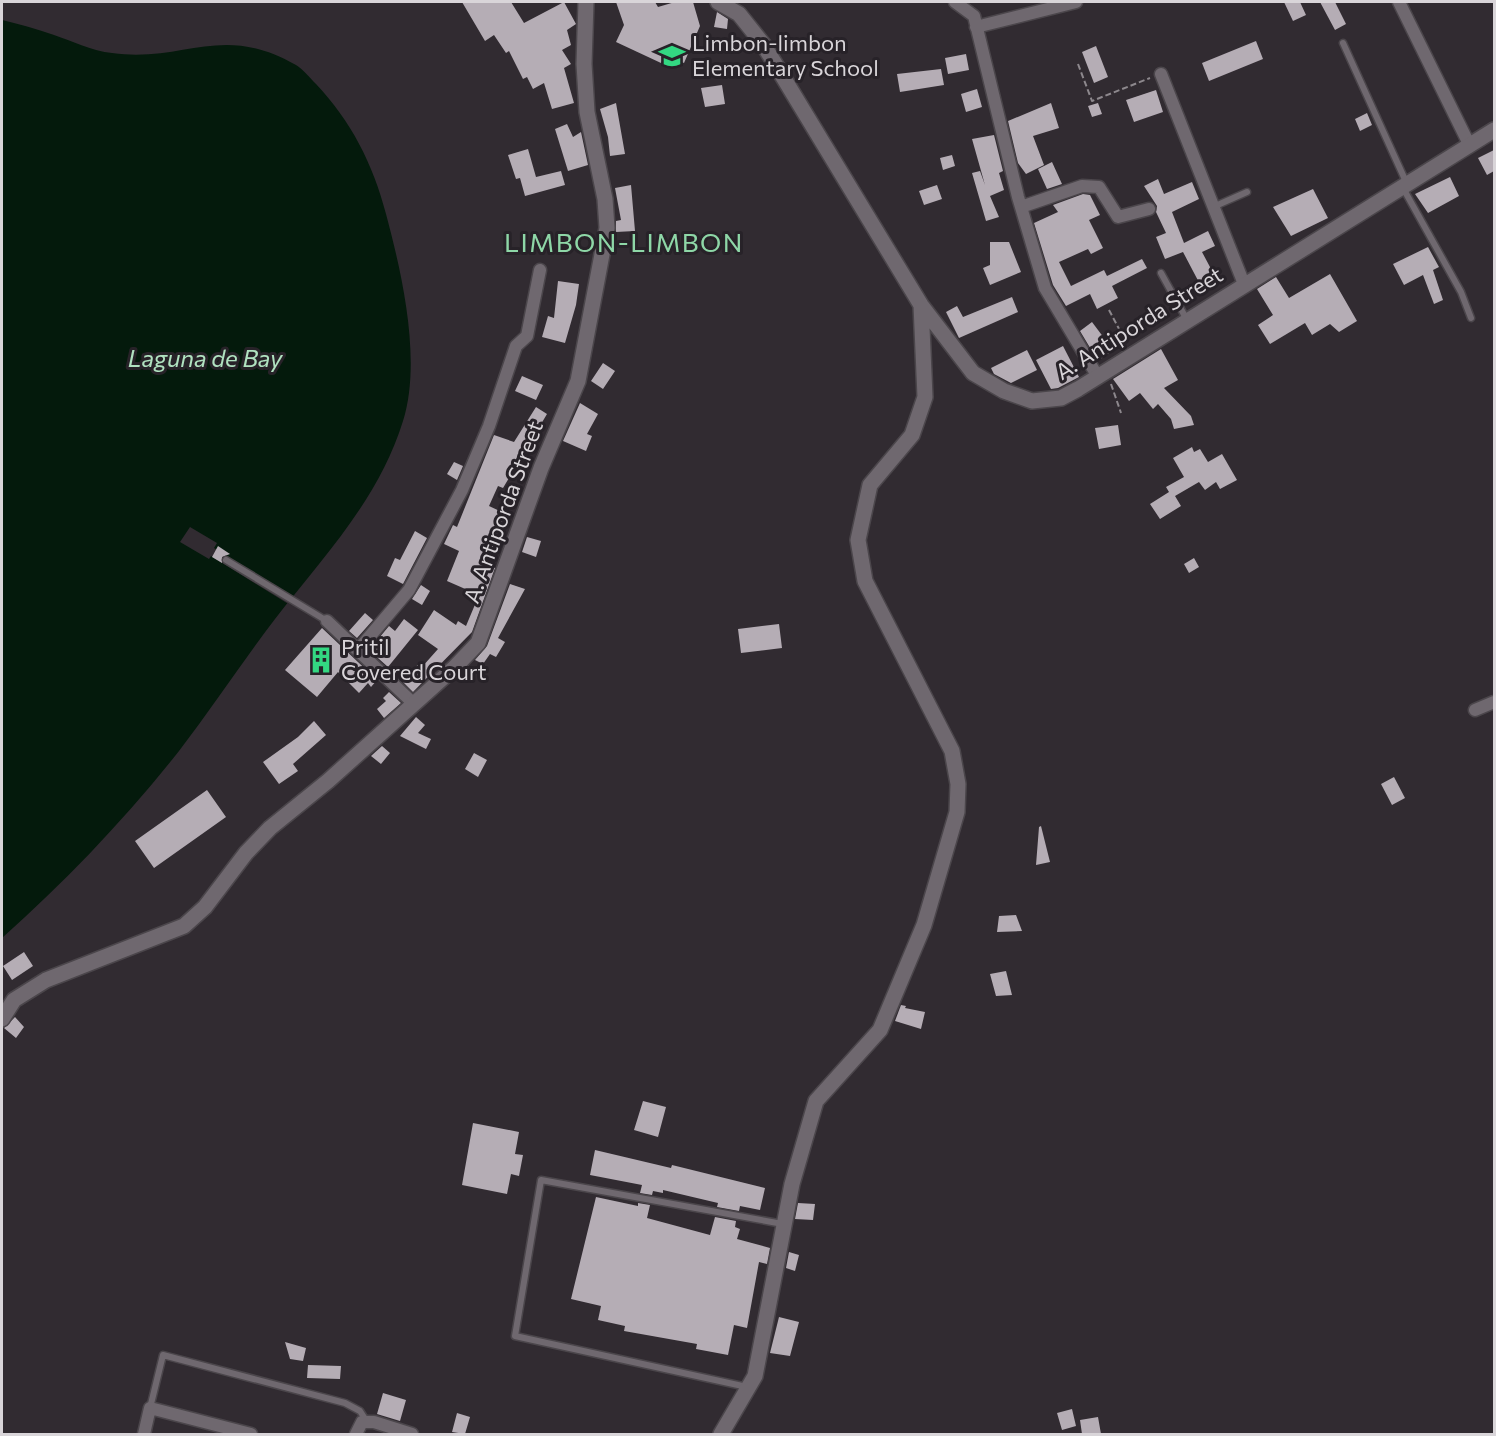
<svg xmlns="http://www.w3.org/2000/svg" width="1496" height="1436" viewBox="0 0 1496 1436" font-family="Commissioner,sans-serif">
  <rect width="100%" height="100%" fill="#312b31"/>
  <path fill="#041a0c" d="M2,20C19,24 37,29 54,35C72,41 92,51 112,53C185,63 221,22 296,65C304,70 310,78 316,84C351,121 373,164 386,214C402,274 422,360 403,421C379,499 324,556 275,619C242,662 212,708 179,751C126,818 66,881 2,938Z"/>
  <path fill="#312b31" d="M190,527L217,543L214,548L294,599L290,605L211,556L209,559L180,542Z"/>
  <path fill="#b5adb5" d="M462,2H511L524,23L564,2L576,24L567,30L571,45L562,50L571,64L564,68L574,103L552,109L544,83L533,89L527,77L523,79L509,51L506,53L494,35L485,41Z
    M616,2H655L658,7L675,2H693L700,26L684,63L665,55L661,63L616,42L624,25Z
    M1284,2H1300L1306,15L1293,21Z
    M1320,2H1335L1346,24L1335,30Z
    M717,12L728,19L727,29L714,27Z
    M1256,41L1263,59L1209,81L1202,63Z
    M1096,46L1108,77L1094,83L1082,52Z
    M966,54L969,70L948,74L945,58Z
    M941,69L944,85L900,92L897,74Z
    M722,85L725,104L705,107L701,88Z
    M977,89L982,107L966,112L961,94Z
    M1156,90L1163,112L1134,122L1126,100Z
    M616,103L625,154L610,156L608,137L600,109Z
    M1051,103L1059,128L1033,136L1044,165L1026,174L1018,163L1008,121Z
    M1098,103L1102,114L1092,117L1088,106Z
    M1367,113L1372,125L1360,131L1355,119Z
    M567,124L573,137L581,132L588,165L568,171L555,129Z
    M994,135L1003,171L999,173L1004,190L990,196L999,217L986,221L972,173L980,171L985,185L972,139Z
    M528,149L536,177L561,171L565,185L525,196L520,178L516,179L508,155Z
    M1494,150V171L1487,175L1478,158Z
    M952,155L955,166L943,170L940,158Z
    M1052,162L1062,184L1047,189L1038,169Z
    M1450,177L1459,196L1428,213L1415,194Z
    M1158,179L1164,194L1192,182L1199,199L1172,212L1184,243L1208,231L1215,246L1202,252L1218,282L1203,290L1183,252L1165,259L1156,237L1166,233L1156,212L1157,206L1144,186Z
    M631,185L635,231L616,232V221L621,220L615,188Z
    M937,185L942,199L924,205L919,191Z
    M1313,189L1328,218L1291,236L1273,207Z
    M1083,194L1090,195L1100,215L1089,220L1103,248L1091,254L1088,249L1059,262L1071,286L1104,270L1107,276L1142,259L1147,268L1112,286L1118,298L1097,309L1090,294L1066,306L1053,285L1034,223L1058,212L1053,205Z
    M990,242H1009L1021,272L990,285L983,268L990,265Z
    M1428,247L1439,267L1433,270L1443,300L1434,304L1423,275L1404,285L1393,264Z
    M1330,274L1357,321L1339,332L1330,324L1312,335L1305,323L1270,344L1258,325L1273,315L1257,289L1276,277L1289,298Z
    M558,281L579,284L576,305L565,343L542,337L548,316L554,318Z
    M1012,297L1018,312L959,338L946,312L957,306L963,317Z
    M1092,322L1113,350L1098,361L1080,331Z
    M1063,346L1079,377L1058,388L1051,389L1036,360Z
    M1161,349L1178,380L1164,388L1191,416L1194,425L1174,429L1171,419L1158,404L1153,409L1140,393L1129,401L1113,379Z
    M1027,350L1037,370L1011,383L994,374L991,368Z
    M603,363L615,371L603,389L591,381Z
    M522,376L543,385L536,400L515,391Z
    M580,403L598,414L587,434L592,436L586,451L563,441Z
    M536,407L547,414L503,488L498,486L489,506L504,513L492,549L496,550L490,566L495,568L472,632L413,692L401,680L419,664L422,667L438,649L418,635L434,610L456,625L458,621L466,626L479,595L447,581L459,551L444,544L453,525L457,527L494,435L514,442Z
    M1118,425L1121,445L1099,449L1095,428Z
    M1192,447L1194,452L1200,449L1208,462L1222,454L1237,480L1220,489L1216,482L1205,490L1199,482L1175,496L1181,506L1160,519L1150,504L1169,492L1166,487L1184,477L1173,458Z
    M454,462L463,466L457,480L447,474Z
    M415,531L427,538L403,584L387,576L395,558L400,560Z
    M527,537L541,541L536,557L522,552Z
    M218,546L230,554L222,557V563L212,557Z
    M1194,558L1199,567L1189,573L1184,564Z
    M510,584L525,589L498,638L505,642L496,657L490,654L483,664L475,660L487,646Z
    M421,585L430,591L422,605L412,599Z
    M365,613L373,620L357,638L349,631Z
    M404,619L418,630L388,667L369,650L389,626L395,631Z
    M779,624L782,648L741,653L738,629Z
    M322,628L377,680L371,687L368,683L359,693L338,672L317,697L285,670Z
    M389,692L401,703L384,718L377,709L386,701L383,698Z
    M416,717L425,725L418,733L431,739L426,749L400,736Z
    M314,721L326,735L293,764L298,771L279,784L263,762L298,737Z
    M382,746L390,753L381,764L371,756Z
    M474,753L487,760L478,777L465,769Z
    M1394,777L1405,798L1392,805L1381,784Z
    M207,790L226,817L154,868L135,841Z
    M1041,826L1050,862L1036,865L1039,827Z
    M1016,915L1022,931L997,932L999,916Z
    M24,952L33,966L12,980L3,966Z
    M1006,971L1012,995L996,996L990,974Z
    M901,1005L906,1006L905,1008L925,1012L921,1029L895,1021Z
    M15,1017L24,1027L16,1038L4,1028Z
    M643,1101L666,1107L658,1137L634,1130Z
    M473,1123L519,1132L515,1154L523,1155L519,1176L511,1174L507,1194L462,1185Z
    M595,1150L671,1168L672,1165L765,1188L760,1210L740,1206L739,1211L717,1207L718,1203L663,1190V1193L653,1191L652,1195L640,1193L642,1185L590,1175Z
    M596,1197L638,1206V1203L650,1205L647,1218L710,1235L715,1217L736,1221L735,1227L740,1229L737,1239L770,1248L767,1264L759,1262L747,1328L734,1325L728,1355L696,1349L697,1344L624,1331L625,1326L598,1320L601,1306L571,1299Z
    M798,1203L815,1204L813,1220L795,1219Z
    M789,1252L799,1255L795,1271L786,1268Z
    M779,1317L799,1322L790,1356L770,1353Z
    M285,1342L306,1348L303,1361L290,1359Z
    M308,1365L341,1366L340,1379L307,1378Z
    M383,1393L406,1400L400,1421L377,1414Z
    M1072,1409L1076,1426L1062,1430L1057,1413Z
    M457,1413L470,1417L465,1434L452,1432Z
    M1098,1417L1101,1434H1082L1080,1420Z"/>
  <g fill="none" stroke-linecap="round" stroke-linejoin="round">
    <g stroke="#4b464b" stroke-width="9">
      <path id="service" d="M1343,43L1407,184
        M1403,188L1461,292L1471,318
        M1213,207L1247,192
        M1161,273L1187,320
        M226,560L327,621
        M747,1387L515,1336L541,1180L783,1224
        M150,1408L163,1355L345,1403L360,1411L367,1422"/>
    </g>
    <g stroke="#4b464b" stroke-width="15">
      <path id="minor" d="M955,2L974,16L1018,197L1045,288L1098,377
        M1399,2L1470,146
        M976,27L1076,2
        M1161,74L1244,284
        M1021,207L1082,186L1099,187L1118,217L1149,209
        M327,621L413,703
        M359,649L409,590L462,490L489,426L516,346L527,336L540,270
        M1475,710L1494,702
        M144,1434L150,1408L251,1434
        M356,1434L362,1422H374L412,1434"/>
    </g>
    <g stroke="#4b464b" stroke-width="18">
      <path id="tertiary" d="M718,2L739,14L763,44L921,305L973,373L1004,391L1032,401L1061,398L1078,389L1494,130
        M2,1019L14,1000L46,980L184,926L205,907L246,853L270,828L328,781L455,667L478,643L541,468L578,381L607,228L605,199L587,112L584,64L586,2
        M721,1434L755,1376L792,1184L816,1101L880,1030L924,925L957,812L958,784L952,751L865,581L858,540L870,485L912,435L925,397L921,305"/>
    </g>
    <path stroke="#8d888d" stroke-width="2" stroke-dasharray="6 3" stroke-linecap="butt" d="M1078,64L1092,101L1150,78
      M1109,310L1126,342
      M1111,384L1121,413"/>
    <use href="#service" stroke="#6f686f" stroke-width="6"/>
    <use href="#minor" stroke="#6f686f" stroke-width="12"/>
    <use href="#tertiary" stroke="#6f686f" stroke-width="15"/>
  </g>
  <defs>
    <g id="school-bare" transform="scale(2.07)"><path d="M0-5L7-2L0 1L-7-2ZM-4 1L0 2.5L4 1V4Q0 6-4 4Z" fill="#33d882" stroke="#272228" stroke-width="2.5" paint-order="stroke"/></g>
    <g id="building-bare" transform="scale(2.07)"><path d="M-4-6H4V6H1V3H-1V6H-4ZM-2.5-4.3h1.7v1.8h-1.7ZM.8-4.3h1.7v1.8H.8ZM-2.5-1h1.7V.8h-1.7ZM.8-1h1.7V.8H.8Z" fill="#33d882" stroke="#272228" stroke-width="2.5" paint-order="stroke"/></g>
  </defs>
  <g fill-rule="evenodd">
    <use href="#school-bare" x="672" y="56"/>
    <use href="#building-bare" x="321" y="660"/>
  </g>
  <g text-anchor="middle" stroke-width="6" stroke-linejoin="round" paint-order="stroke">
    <g font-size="22" fill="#d9d5d9" stroke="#272228" text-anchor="start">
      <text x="692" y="51">Limbon-limbon<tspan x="692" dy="25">Elementary School</tspan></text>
      <text x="341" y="655">Pritil<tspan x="341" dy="25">Covered Court</tspan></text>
    </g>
    <g font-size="22" fill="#d9d5d9" stroke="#272228">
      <text transform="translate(1139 323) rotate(-32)" y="8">A. Antiporda Street</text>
      <text transform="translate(503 512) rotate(-70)" y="8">A. Antiporda Street</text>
    </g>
    <g font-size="24" font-style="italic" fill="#b0e2c0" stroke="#272228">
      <text x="205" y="367">Laguna de Bay</text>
    </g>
    <g font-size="26" letter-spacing="1.5" fill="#8ed7a7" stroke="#272228">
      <text x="624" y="252">LIMBON-LIMBON</text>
    </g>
  </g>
  <rect width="1496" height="1436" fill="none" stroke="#d9d5d9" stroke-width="6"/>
</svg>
